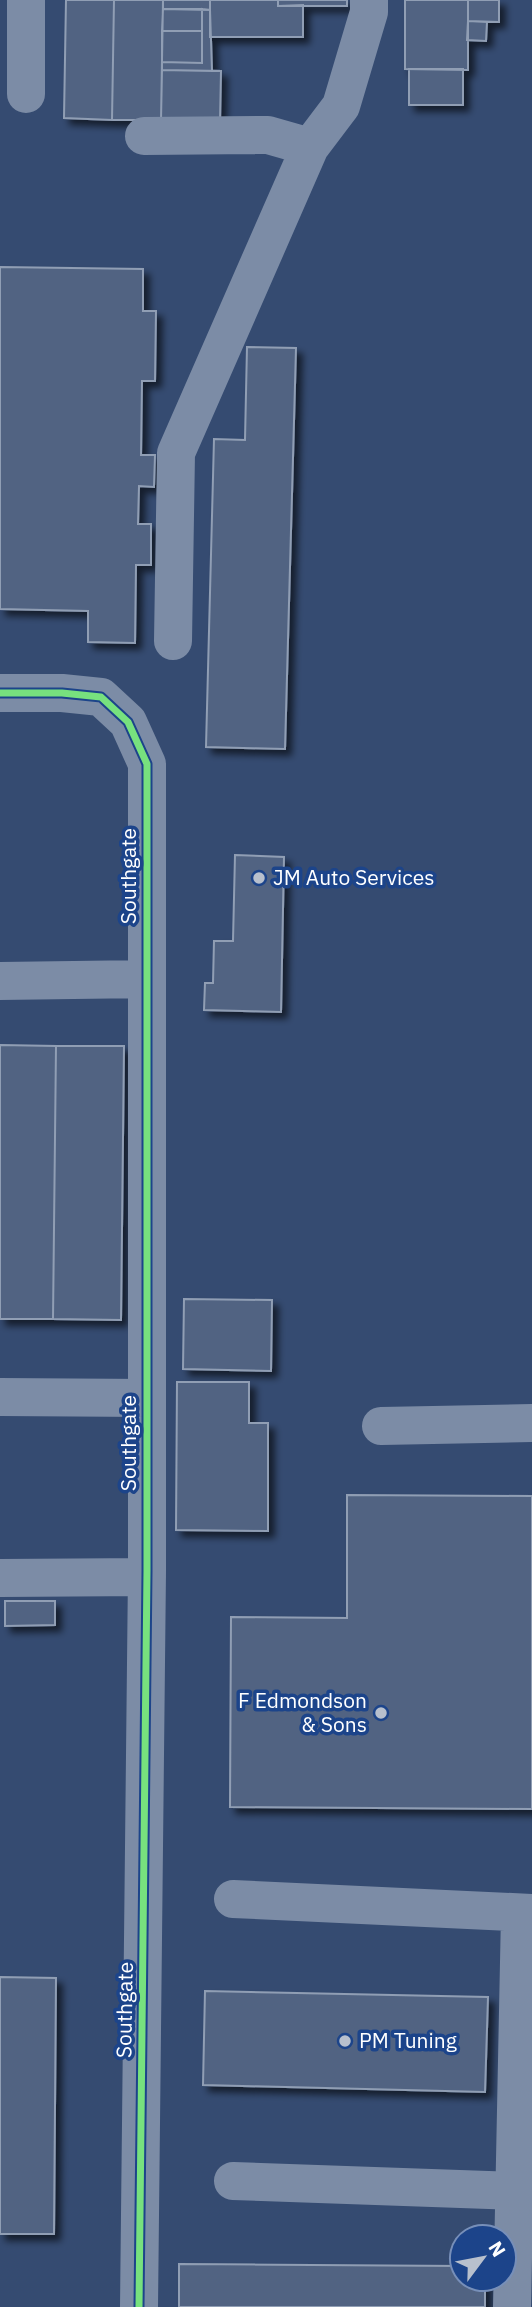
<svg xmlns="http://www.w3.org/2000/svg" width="532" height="2307" viewBox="0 0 532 2307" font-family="'IBM Plex Sans',sans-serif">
  <defs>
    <filter id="shadow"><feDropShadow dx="6" dy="6" stdDeviation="3.5" flood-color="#0009"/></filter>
  </defs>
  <rect width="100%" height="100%" fill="#354b71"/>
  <path fill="#516382" stroke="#909eb4" stroke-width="2" filter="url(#shadow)" d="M66,0H114L112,120L64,118Z
    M114,0H163L161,120H112Z
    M163,0H210V10L163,9Z
    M210,0H278V6L303,5V37H210Z
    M278,0H347V6H278Z
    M405,0H468V70L405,69Z
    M468,0H499V22L468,21Z
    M163,9H202V31H162Z
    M202,9L210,10L212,71L162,70V62L202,63Z
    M468,21L487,22L486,41L467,40Z
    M162,31H202V63L162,62Z
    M409,69H463V105H409Z
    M162,70L221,71L220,121L161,120Z
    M0,267L143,269V311H156L155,381H142L141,455H155L154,487L139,486L138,524H151V565H136L135,643L88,642V611L0,609Z
    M247,347L296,348L285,749L206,747L214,439L245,440Z
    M235,855L284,857L281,1012L204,1010L205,983H213L214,941H233Z
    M0,1045L56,1046L53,1319H0Z
    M56,1046H124L121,1320L53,1319Z
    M184,1299L272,1300L271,1371L183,1369Z
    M177,1382H249V1423H268V1531L176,1530Z
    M347,1495L532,1496V1809L230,1807L231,1617L347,1618Z
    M5,1601H55V1625L5,1626Z
    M0,1977L56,1978L54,2234H0Z
    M205,1991L488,1997L485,2092L203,2085Z
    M179,2264L462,2266V2279H485V2307H179Z"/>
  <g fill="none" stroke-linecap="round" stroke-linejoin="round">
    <path stroke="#7c8ca6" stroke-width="38" d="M26,0V94
      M144,136L268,135L310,147
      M173,641L176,453L310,147L341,106L369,12V0
      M0,693H62L101,697L128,722L147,764V1571L139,2307
      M0,981L147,979
      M0,1397L147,1398
      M381,1426L532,1423
      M0,1578L147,1577
      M233,1899L532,1913
      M233,2181L515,2191
      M512,2307L520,1913"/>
    <g stroke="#1c448a" stroke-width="11">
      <path id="cycleway" d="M0,693H62L101,697L128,722L147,764V1571L139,2307"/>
    </g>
    <use href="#cycleway" stroke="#77e17e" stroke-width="7"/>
  </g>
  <g fill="#b8c0cd" stroke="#1c448a" stroke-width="2.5">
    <circle cx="259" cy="878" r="7"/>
    <circle cx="381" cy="1713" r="7"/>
    <circle cx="345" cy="2041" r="7"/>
  </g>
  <g text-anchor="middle" stroke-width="7" stroke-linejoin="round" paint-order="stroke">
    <g font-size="21" fill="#fff" stroke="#1c448a">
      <text transform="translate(129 876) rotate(-90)" y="7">Southgate</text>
      <text transform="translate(129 1443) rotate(-90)" y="7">Southgate</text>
      <text transform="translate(125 2010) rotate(-89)" y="7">Southgate</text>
    </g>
    <g font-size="21" fill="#fff" stroke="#1c448a" text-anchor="start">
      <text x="273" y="885">JM Auto Services</text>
      <text x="367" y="1708" text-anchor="end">F Edmondson<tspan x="367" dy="24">&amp; Sons</tspan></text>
      <text x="359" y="2048">PM Tuning</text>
    </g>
  </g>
  <g transform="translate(483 2258) rotate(58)"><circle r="33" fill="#1c448a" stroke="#778fb9" stroke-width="2"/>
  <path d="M0-5L12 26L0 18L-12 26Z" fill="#b8c0cd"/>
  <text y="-10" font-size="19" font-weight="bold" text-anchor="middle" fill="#ffffff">N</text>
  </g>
</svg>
